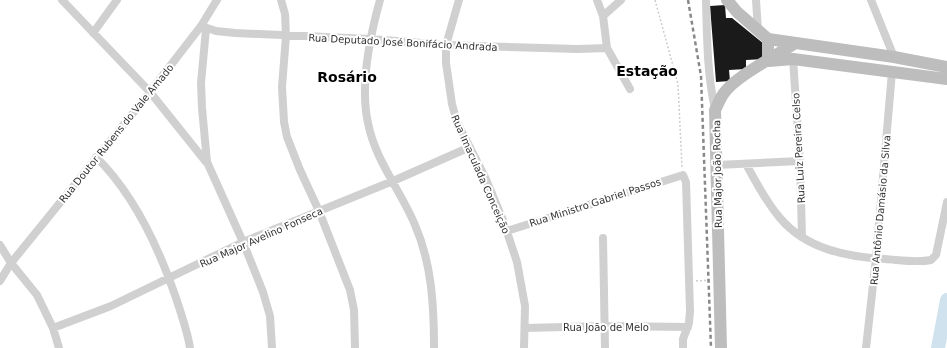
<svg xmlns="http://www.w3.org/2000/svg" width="947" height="348" viewBox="0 0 947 348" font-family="'DejaVu Sans',sans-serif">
  <rect width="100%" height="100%" fill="#fff"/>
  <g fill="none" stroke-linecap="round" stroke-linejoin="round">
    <path stroke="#cfe2ee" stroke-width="14" d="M938,348L947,300"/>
  </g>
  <path fill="#1a1a1a" d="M725,5L726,18H732L764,44L765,59L746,60V69L729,70L730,81L716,82L710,6Z"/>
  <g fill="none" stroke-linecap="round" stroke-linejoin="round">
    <path stroke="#cdcdcd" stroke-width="1.5" stroke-dasharray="2 2" stroke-linecap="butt" d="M655,0L678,84L682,167
      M696,281L710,280"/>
    <path stroke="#d0d0d0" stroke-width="8" d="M62,0L150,92L206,162
      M281,0L285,14L286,36L282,87L284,122L287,137L300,170L319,211L350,290L354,310L355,348
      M380,0C370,36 360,87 368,123C375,160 401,191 415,225C432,264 434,307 434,348
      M459,0L446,45V63L452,104L457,122L485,177L503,220L517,262L525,306L524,348
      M597,0L603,16L607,48L630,89
      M706,0C707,36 707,74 715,109
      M756,0L758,30
      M871,0L894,57
      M603,16L621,0
      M201,26L216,31L235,33L371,39L446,45L578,49L607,48
      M206,29L201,83L202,108L207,162L243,242L263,292L270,316L272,348
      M93,33L117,0
      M793,59L800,161L802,237
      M96,157C136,196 162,255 179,307C183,320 188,334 190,348
      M746,164C756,182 766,202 780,218C806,249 847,257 885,259C900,260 917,263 931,260L936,255L947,202
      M717,165L800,161
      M507,231L683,175L686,182L690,311L689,323L683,339V348
      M603,238L605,348
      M0,245L11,263L37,295L53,328L59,348
      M0,281L11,263L150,92L201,26L217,0
      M53,328L111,306L243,242L393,181L470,147
      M525,328L604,326L688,327
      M866,348L876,258L892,72"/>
    <path stroke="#bdbdbd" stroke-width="12" d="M727,0L737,12L768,39V61
      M768,39L894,57L947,67
      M769,61L793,59L947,79
      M721,348L715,110C718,105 720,98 724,93C737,75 775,57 795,43"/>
    <path stroke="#888" stroke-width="2.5" stroke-dasharray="4 3" stroke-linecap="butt" d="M688,0L701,76L711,348"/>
  </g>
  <g text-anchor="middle" stroke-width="4" stroke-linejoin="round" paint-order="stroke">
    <g font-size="10" fill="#333" stroke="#fff">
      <text transform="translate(403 42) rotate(3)" y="4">Rua Deputado José Bonifácio Andrada</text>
      <text transform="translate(116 133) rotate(-51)" y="4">Rua Doutor Rubens do Vale Amado</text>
      <text transform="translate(798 148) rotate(-93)" y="4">Rua Luiz Pereira Celso</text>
      <text transform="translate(481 174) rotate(66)" y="4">Rua Imaculada Conceição</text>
      <text transform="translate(717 174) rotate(-91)" y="4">Rua Major João Rocha</text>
      <text transform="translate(595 202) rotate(-18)" y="4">Rua Ministro Gabriel Passos</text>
      <text transform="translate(880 210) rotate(-85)" y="4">Rua Antônio Damásio da Silva</text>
      <text transform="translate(261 237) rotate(-24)" y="4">Rua Major Avelino Fonseca</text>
      <text x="606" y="331">Rua João de Melo</text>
    </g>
    <g font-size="14" font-weight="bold" fill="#000" stroke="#fff">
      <text x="647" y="76">Estação</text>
      <text x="347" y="82">Rosário</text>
    </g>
  </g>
</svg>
